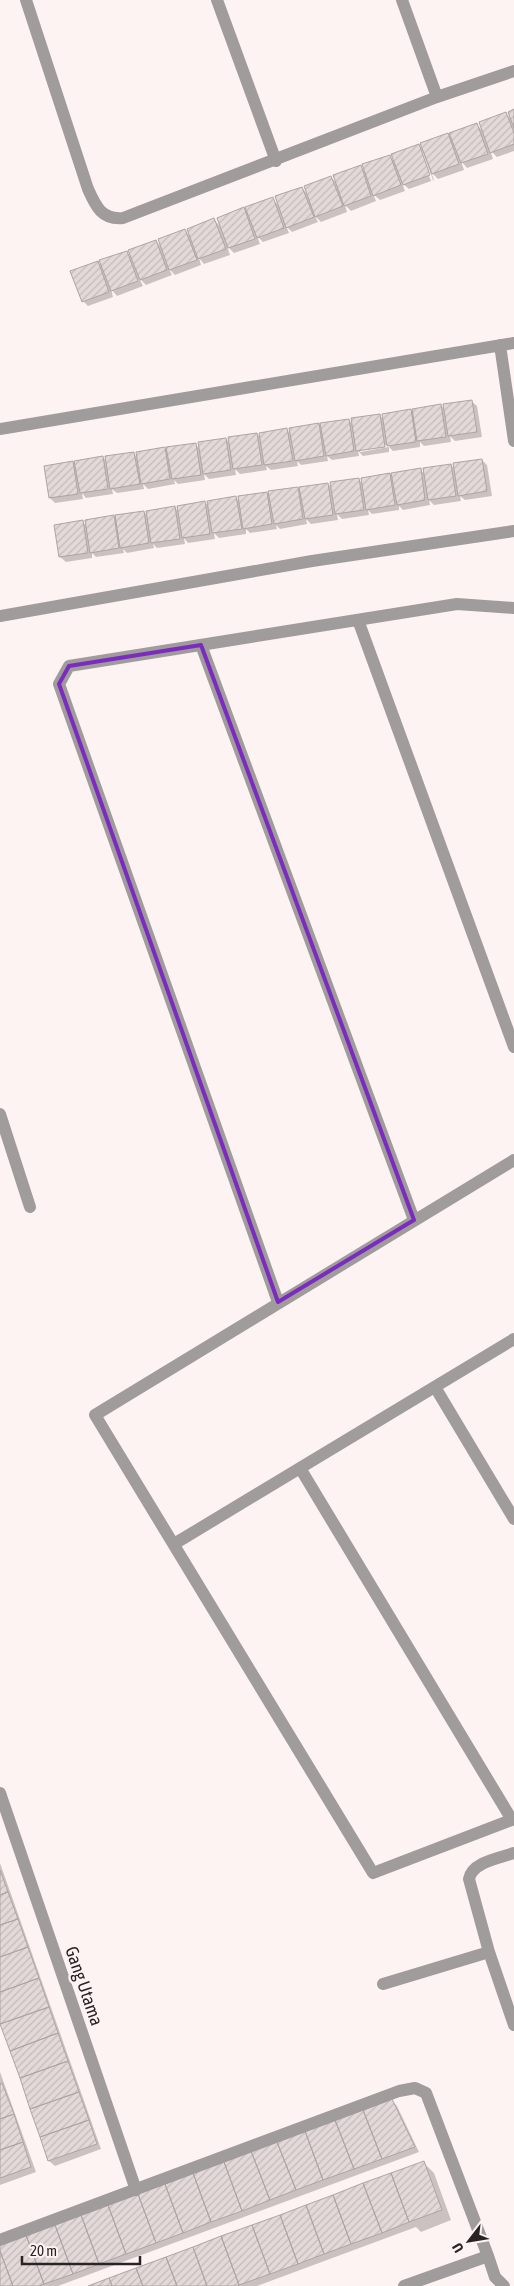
<svg xmlns="http://www.w3.org/2000/svg" width="514" height="2286" viewBox="0 0 514 2286" font-family="'Asap Condensed',sans-serif">
  <defs>
    <pattern id="building-hatch" width="6" height="6" patternUnits="userSpaceOnUse" patternTransform="scale(1.25)"><rect width="6" height="6" fill="#e3d9d8"/><path d="M-1 1l2-2M0 6l6-6M5 7l2-2" fill="none" stroke="#c3bab9"/></pattern>
  </defs>
  <rect width="100%" height="100%" fill="#fdf3f2"/>
  <path fill="#0003" fill-rule="evenodd" d="M514,111V151L497,157L490,150L493,159L467,168L461,161L464,170L438,179L431,172L434,180L409,189L402,183L405,191L380,200L373,194L376,201L351,211L345,205L347,212L321,222L315,216L318,222L292,232L286,226L289,233L263,242L257,236L260,244L234,253L227,246L230,255L204,264L199,258L201,265L175,275L169,269L172,275L146,285L139,278L143,286L117,296L111,289L113,297L88,306L83,301L98,262L103,268L126,252L133,259L156,241L162,248L185,231L191,237L214,220L222,228L244,209L250,215L273,199L279,206L302,188L308,195L331,178L338,184L360,167L367,173L389,156L396,163L419,145L424,151L448,135L454,140L476,124L483,131L506,114L513,121ZM420,150H422L433,180L431,181Z
    M471,401L477,406L482,437L455,441L450,436L451,442L424,446L420,442V447L393,451L389,447L391,444L360,449V452L389,447V452L363,456L358,451L359,456L332,460L327,456L328,461L301,465L297,461L298,466L271,470L266,466L267,470L240,474L235,469L236,475L209,479L204,474L205,480L178,484L174,480L175,484L148,489L143,484L144,489L117,493L112,489L113,494L86,498L82,493L83,499L55,503L50,498L72,462L76,467L103,458L108,462L134,454L138,458L165,449L169,452L195,444L200,449L226,439L231,444L257,434L261,438L287,430L292,435L318,425L322,429L349,420L353,425L379,415L384,420L410,410L414,414L441,406L446,410Z
    M482,460L487,465L492,496L465,500L460,496L461,501L434,505L429,500L430,505L403,510L399,506V510L372,514L368,510L369,515L342,519L337,514L338,520L311,524L306,519L307,524L280,529L276,525L277,529L250,533L246,529V534L219,538L214,533L215,539L188,543L184,538L185,544L157,548L153,544L154,548L127,553L123,549L124,553L96,557L92,553V558L66,562L60,557L82,522L87,526L113,517L117,521L144,512L148,516L174,507L179,512L205,503L210,507L236,498L240,502L267,493L271,497L297,489L301,493L328,484L333,489L358,479L363,484L390,474L394,478L420,470L425,474L451,465L455,470Z
    M0,1863L101,2149L55,2166L49,2161L0,2021Z
    M0,2072L36,2172L0,2185Z
    M392,2101L397,2106L419,2152L58,2286H0Z
    M424,2163L434,2173L451,2220L421,2232L416,2227L257,2286H91Z"/>
  <path fill="url(#building-hatch)" stroke="#aea4a4" d="M514,109V128L508,112Z
    M506,112L514,133V144L490,153L479,122Z
    M477,123L488,154L461,163L449,133Z
    M448,133L459,164L432,174L420,143Z
    M419,144L430,175L403,185L391,154Z
    M390,155L401,185L373,196L362,164Z
    M361,165L371,196L344,206L333,175Z
    M331,176L343,206L315,217L304,186Z
    M302,187L314,217L286,228L275,196Z
    M273,197L284,228L257,238L245,207Z
    M244,207L255,239L228,248L217,218Z
    M214,218L226,249L198,259L187,229Z
    M185,229L197,260L169,270L158,239Z
    M156,240L167,270L140,280L128,250Z
    M127,251L138,281L111,291L99,260Z
    M98,261L109,292L82,302L70,271Z
    M472,400L477,432L448,436L443,404Z
    M441,404L446,437L417,441L412,409Z
    M411,409L416,442L387,446L382,414Z
    M380,414L385,447L356,451L351,418Z
    M349,419L354,451L326,456L320,423Z
    M319,423L324,456L295,461L289,428Z
    M287,428L293,461L264,465L259,433Z
    M257,433L262,465L233,469L228,437Z
    M226,438L231,470L203,474L198,442Z
    M196,443L201,475L172,479L166,447Z
    M165,447L170,479L141,484L136,452Z
    M134,452L140,484L110,489L105,456Z
    M103,456L108,489L80,493L74,461Z
    M482,459L487,491L458,496L453,463Z
    M73,461L78,494L49,498L44,466Z
    M451,464L456,496L428,500L423,468Z
    M421,468L425,500L397,505L391,473Z
    M390,473L395,505L366,510L361,478Z
    M359,478L364,510L335,514L330,482Z
    M328,483L333,515L305,519L299,487Z
    M298,487L303,519L274,524L268,491Z
    M267,492L272,524L243,529L238,496Z
    M236,496L242,529L212,533L207,501Z
    M205,501L210,534L182,538L177,506Z
    M175,506L180,539L151,543L146,511Z
    M144,511L149,543L120,548L115,515Z
    M114,515L119,548L90,553L85,520Z
    M83,520L88,553L59,557L54,525Z
    M0,1870L8,1892L0,1895Z
    M8,1892L18,1919L0,1925V1895Z
    M18,1919L28,1947L0,1957V1925Z
    M28,1947L39,1978L0,1992V1957Z
    M39,1978L49,2007L0,2024V1992Z
    M49,2007L58,2033L10,2051L0,2024Z
    M58,2033L68,2061L20,2078L10,2051Z
    M68,2061L79,2092L30,2109L20,2078Z
    M2,2083L14,2114L0,2119V2084Z
    M79,2092L89,2120L40,2137L30,2109Z
    M392,2099L415,2147L382,2159L363,2110Z
    M363,2110L382,2159L354,2169L335,2120Z
    M14,2114L23,2142L0,2150V2119Z
    M89,2120L97,2144L48,2161L40,2137Z
    M335,2120L354,2169L323,2180L305,2131Z
    M305,2131L323,2180L296,2190L277,2142Z
    M23,2142L31,2167L0,2178V2150Z
    M277,2142L296,2190L270,2200L251,2151Z
    M251,2151L270,2200L242,2211L224,2162Z
    M424,2161L442,2210L409,2222L391,2173Z
    M224,2162L242,2211L211,2222L193,2173Z
    M193,2173L211,2222L183,2233L165,2184Z
    M391,2173L409,2222L382,2233L363,2183Z
    M363,2183L382,2233L351,2244L333,2195Z
    M165,2184L183,2233L156,2243L138,2194Z
    M138,2194L156,2243L126,2254L108,2205Z
    M333,2195L351,2244L324,2254L306,2205Z
    M108,2205L126,2254L99,2264L81,2215Z
    M306,2205L324,2254L298,2264L280,2215Z
    M81,2215L99,2264L73,2274L55,2225Z
    M280,2215L298,2264L270,2274L252,2225Z
    M55,2225L73,2274L44,2284L26,2235Z
    M252,2225L270,2274L239,2285L221,2236Z
    M26,2235L44,2284L39,2286H13L0,2251V2244Z
    M221,2236L239,2285L237,2286H207L193,2247Z
    M193,2247L207,2286H177L166,2257Z
    M0,2251L13,2286H0Z
    M166,2257L177,2286H143L136,2268Z
    M136,2268L143,2286H112L109,2278Z
    M109,2278L112,2286H88Z"/>
  <g fill="none" stroke-linecap="round" stroke-linejoin="round">
    <path stroke="#a19c9c" stroke-width="12" d="M26,0L88,189C96,207 102,220 123,218L437,97L514,71
      M217,0L276,161
      M402,0L437,97
      M500,345L514,441
      M0,429L514,343
      M0,616L312,561L514,531
      M358,620L514,1047
      M201,645L414,1220
      M0,1114L30,1207
      M514,1160L95,1415L373,1873L514,1819
      M278,1302L59,684L69,666L457,604L514,608
      M435,1387L514,1519
      M300,1468L512,1820
      M174,1544L514,1339
      M0,1793L136,2190
      M489,1952L514,2025
      M383,1984L489,1952L469,1879C472,1862 500,1858 514,1853
      M0,2240L399,2091L415,2088L426,2093L488,2256L404,2286
      M488,2256L495,2277L504,2286"/>
  </g>
  <path fill="none" stroke="#7b2cbf" stroke-width="4" stroke-linejoin="round" d="M201,645L414,1220L278,1302L59,684L69,666Z"/>
  <g text-anchor="middle" stroke-width="5" stroke-linejoin="round" paint-order="stroke">
    <g font-size="18" fill="#282424" stroke="#fdf3f2">
      <text transform="translate(84 1986) rotate(71)" y="6">Gang Utama</text>
    </g>
  </g>
  <g transform="translate(469 2241) rotate(239)" stroke="#fdf3f2" stroke-width="4" paint-order="stroke">
  <path d="M0-4L9 19L0 12L-9 19Z" fill="#282424"/>
  <text y="-8" font-size="14" font-weight="bold" text-anchor="middle" fill="#282424">U</text>
  </g>
  <path d="M22 2256v8h118v-8" fill="none" stroke="#282424" stroke-width="2.5"/>
  <text x="30" y="2256" font-size="15" fill="#282424" stroke="#fdf3f2" stroke-width="4" paint-order="stroke">20 m</text>
</svg>
